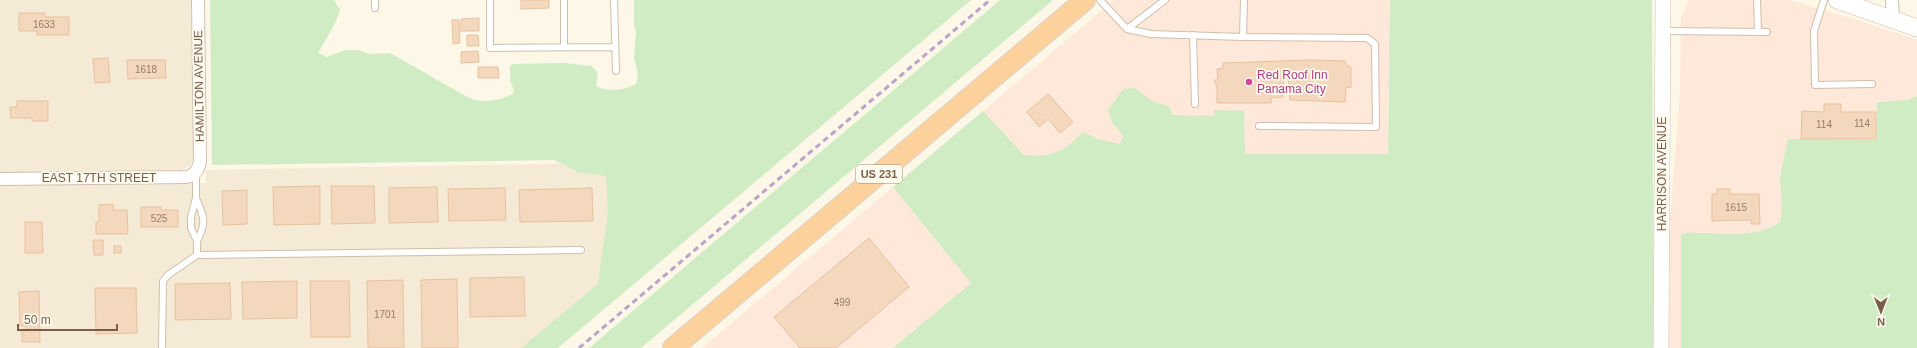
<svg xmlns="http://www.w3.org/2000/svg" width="1917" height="348" viewBox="0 0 1917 348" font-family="Helvetica,sans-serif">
  <rect width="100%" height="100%" fill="#fdf7e7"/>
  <path fill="#f5ead5" d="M0,0H192L194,158L191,165L179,171L0,173Z
    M639,162H752L536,348H0V185L206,183V170Z"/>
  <path fill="#fee8da" d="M1114,0H1390L1388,154H1245L1027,158L983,111Z
    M1689,0H1789L1857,20L1917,40V348H1669L1670,219L1680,93L1681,17Z
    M893,187L980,293L915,348H702Z"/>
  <path fill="#d0ecc4" d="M210,0H334L340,10C335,26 326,39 318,53L327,57L345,50H358L370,54L390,53L471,99C487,103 498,101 513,94L514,90L510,80V67L512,64L563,63L592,66L598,73L596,85C605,93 626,90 636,84L638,74L634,58L636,32L634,25V0H971L558,348H521L598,284L608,213L606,176L578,172L554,160L212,165Z
    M1000,0H1053L641,348H589Z
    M1390,0H1652L1654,348H893L971,283L893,187L983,111L1024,155C1054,157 1061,153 1083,132L1098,139L1120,144L1123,136L1112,122L1108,110L1123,89L1135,88L1150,100L1170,107L1172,115L1214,116V110L1244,111L1245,154H1388Z
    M1917,96V348H1681V235L1684,233C1715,231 1754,241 1780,222L1782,212L1780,176L1788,139L1877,140V102L1907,100Z"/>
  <path fill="#f4d8bd" stroke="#e7c19d" d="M521,0H549V8L521,9Z
    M19,13H45V17H69V35H37V31H19Z
    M479,18V31H461V19Z
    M452,20H459L460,43L453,44Z
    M467,35H478L479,46H467Z
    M478,51L479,62L461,63V52Z
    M108,58L110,82L95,83L93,59Z
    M127,60H165L166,78L128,79Z
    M1310,60L1345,61L1346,65L1351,67V87L1346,88L1345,102L1290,100L1288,75L1284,67L1283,97L1271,98V103H1217V85L1215,84V80L1218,78L1217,69L1223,68V63Z
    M478,67H498L499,78H478Z
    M1048,94L1073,122L1060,133L1048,119L1039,127L1027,112Z
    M17,101H48V121H32V118H11L10,107H17Z
    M1824,104H1841V112H1876V139H1801L1802,111L1824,112Z
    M320,186V224L274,225L273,187Z
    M331,186H374L375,223L332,224Z
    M437,187L438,222L389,223V188Z
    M505,188L506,220L449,221L448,189Z
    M592,188L593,221L520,222L519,190Z
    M1717,189H1730V194H1759L1760,224H1751V220L1712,221V194H1717Z
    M247,190V224L223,225L222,191Z
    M113,204V210H127L128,234H96V222H99V205Z
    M141,207H161V210H178V227H141Z
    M25,222H42L43,253H25Z
    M869,238L909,287L836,348H800L774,317Z
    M93,240H103V255H94Z
    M114,246H121V253H114Z
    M524,277L525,316L470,317V278Z
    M457,279L458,348H422L421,280Z
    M403,280L404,348H368L367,281Z
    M297,281V318L243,319L242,282Z
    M310,281H349L350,337H311Z
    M230,283L231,319L175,320V284Z
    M95,288H136L137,333L96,334Z
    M39,291L40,342H22V331H26V326H20L19,292Z"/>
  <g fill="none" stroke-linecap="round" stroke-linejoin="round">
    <g stroke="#d0bfac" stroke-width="8">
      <path id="service" d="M375,0V8
        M490,0V48L615,47
        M614,0L616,71
        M1100,0L1127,29L1151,34L1243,37L1244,0
        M1757,0L1758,32
        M1824,0L1814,31L1815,85L1872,84
        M1127,29L1165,0
        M1663,31L1767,32
        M1193,35L1195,104
        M1243,37L1367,38L1375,44L1376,127L1259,126
        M564,47V0
        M196,172V198L191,217V228L197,241V255L581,250
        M196,198C204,217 207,222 197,241
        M162,348L163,281L168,275L197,255"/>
    </g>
    <g stroke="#d0bfac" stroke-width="14">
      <path id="minor" d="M1892,0L1893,20
        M0,179L187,177C195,175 199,169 200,161L198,0"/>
    </g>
    <g stroke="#d0bfac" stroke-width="16">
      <path id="tertiary" d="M1661,348L1663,0"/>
    </g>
    <g stroke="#d5c2ac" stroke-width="18">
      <path id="secondary" d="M1837,0L1917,28"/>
    </g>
    <g stroke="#dcd5d0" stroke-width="22">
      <path id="trunk" d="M673,348L1085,0"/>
    </g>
    <use href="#service" stroke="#fff" stroke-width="6"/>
    <use href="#minor" stroke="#fff" stroke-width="12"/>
    <use href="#tertiary" stroke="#fff" stroke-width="15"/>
    <use href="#secondary" stroke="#fff" stroke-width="17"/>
    <use href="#trunk" stroke="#fcd19c" stroke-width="20"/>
    <path stroke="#bba4c8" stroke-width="3" stroke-dasharray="6 4" stroke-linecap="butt" d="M579,348L990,0"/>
  </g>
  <circle fill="#d1479c" stroke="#fffaee" stroke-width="1.5" cx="1249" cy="82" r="4"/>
  <g text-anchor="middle" stroke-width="3.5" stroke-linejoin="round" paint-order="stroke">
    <g font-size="10" fill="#977d67">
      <text x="44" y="28">1633</text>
      <text x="146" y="73">1618</text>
      <text x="1862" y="127">114</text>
      <text x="1824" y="128">114</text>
      <text x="1736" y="211">1615</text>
      <text x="159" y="222">525</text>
      <text x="842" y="306">499</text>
      <text x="385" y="318">1701</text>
    </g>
    <rect fill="#fffaee" stroke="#a08e7b" stroke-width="1" x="856" y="165" width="46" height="18" rx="3"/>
    <g font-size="11" font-weight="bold" fill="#785f4a">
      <text x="879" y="178">US 231</text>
    </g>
    <g font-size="12" fill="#b23c85" stroke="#fffaee" text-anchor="start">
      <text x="1257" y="79">Red Roof Inn<tspan x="1257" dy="14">Panama City</tspan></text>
    </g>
    <g font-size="12" fill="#785f4a" stroke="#fffaee">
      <text transform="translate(199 86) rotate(-91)" y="4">HAMILTON AVENUE</text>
      <text transform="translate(1662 174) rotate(-90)" y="4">HARRISON AVENUE</text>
      <text x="99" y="182">EAST 17TH STREET</text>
    </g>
  </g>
  <g transform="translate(1881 312) rotate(179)" stroke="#fffaee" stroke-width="3" paint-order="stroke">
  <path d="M0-3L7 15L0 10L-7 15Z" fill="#785f4a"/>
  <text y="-6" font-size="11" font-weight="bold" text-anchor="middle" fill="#785f4a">N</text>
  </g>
  <path d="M18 324v6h99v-6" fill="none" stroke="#785f4a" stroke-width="2"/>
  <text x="24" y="324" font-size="12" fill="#785f4a" stroke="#fffaee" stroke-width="3" paint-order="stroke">50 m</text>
</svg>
